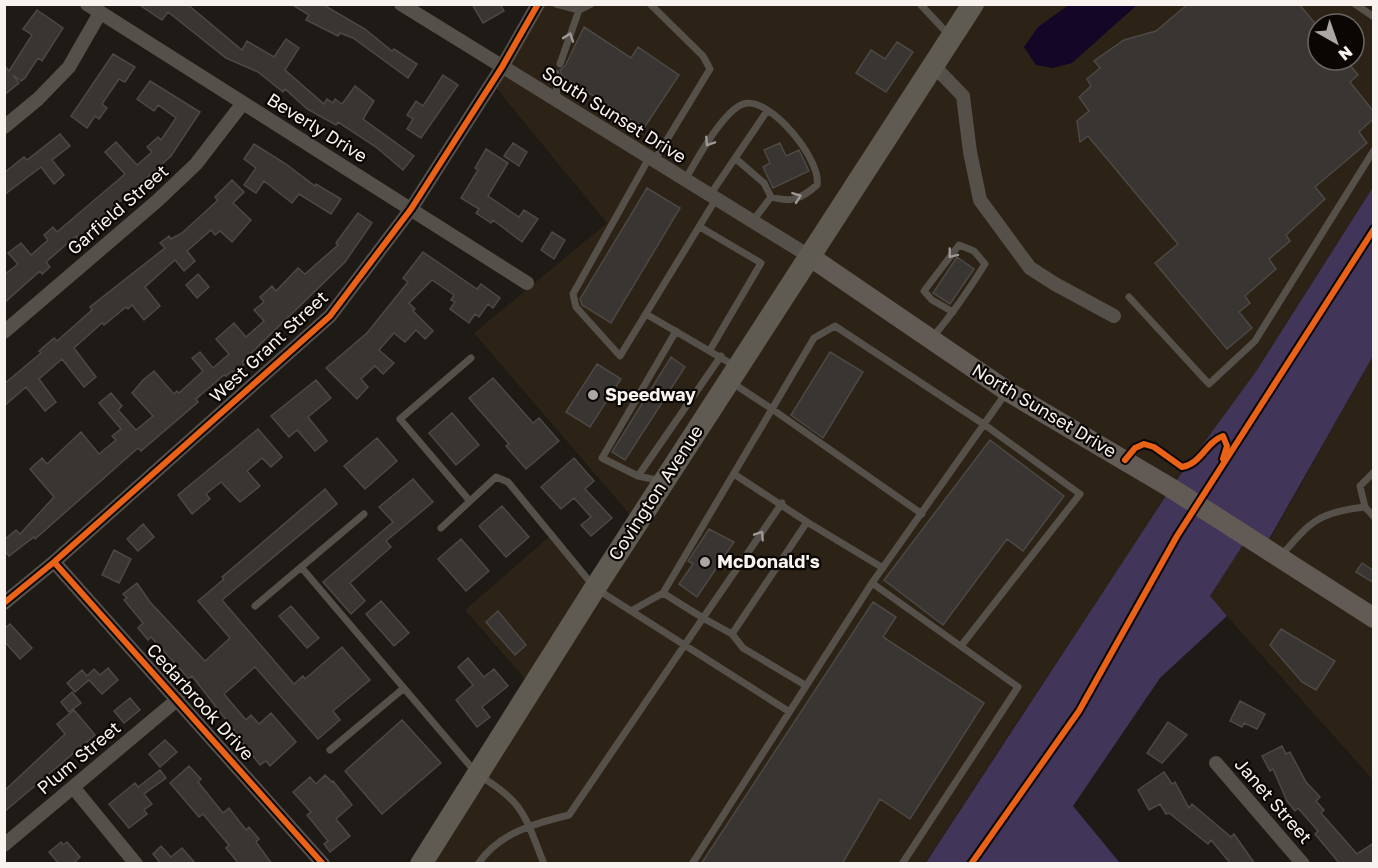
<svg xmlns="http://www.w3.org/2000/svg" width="1378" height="868" viewBox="0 0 1378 868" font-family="'Golos Text',sans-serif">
  <rect width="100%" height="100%" fill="#1e1a16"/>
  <path fill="#2c2215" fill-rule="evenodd" d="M538,5H1373V187L1257,370L1171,488L925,863L421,864L532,687L465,610L551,535L595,587L637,523L474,333L607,223L492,83ZM1318,24H1354V60H1318Z
    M1373,356V780L1209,596L1248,537L1265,548Z"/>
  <path fill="#413559" d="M1373,187V356L1264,548L1248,537L1210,596L1227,616L1160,678L1073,806L1120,863L925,864L1171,488L1257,370Z"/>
  <path fill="#140626" d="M1070,4L1137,5L1072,63L1053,68L1036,65L1024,47L1038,27Z"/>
  <path fill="#383532" stroke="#4c4945" stroke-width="1.5" d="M138,4H187L242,50L247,41L274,57L286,39L299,48L285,70L324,104L327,99L333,103L335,99L342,104L355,86L374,101L363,119L414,156L403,170L376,147L338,122L336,125L307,109L285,89L283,92L258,72L226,58L168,12L162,20Z
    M291,4H322L365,29L392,51L394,49L417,64L408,78L353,38L340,33L338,36L306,20L309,15Z
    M472,4H500L504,11L483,23Z
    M1188,4H1299L1318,27V60H1346L1358,75L1350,82L1374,112V118L1359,132L1367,143L1315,187L1325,199L1286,235L1290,241L1269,259L1276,269L1245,296L1250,303L1239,312L1252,328L1227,349L1155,263L1178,244L1088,136L1080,142L1077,121L1089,111L1079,97L1091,86L1087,79L1100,68L1094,61L1124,40L1156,31Z
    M37,10L63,28L42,61L38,58L25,78L21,81L13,75L19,83L4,95V65L9,71L32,35L23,29Z
    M584,27L631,58L638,47L679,75L644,128L562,76L560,70L565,66Z
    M897,42L913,52L886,92L856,73L871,50L885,59Z
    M113,54L135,67L125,82L119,79L102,104L107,108L99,119L95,116L87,128L71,116Z
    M443,75L458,85L421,138L407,129L413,119L407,115L416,101L423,106Z
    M150,81L200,112L171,156L95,224L98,228L78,239L76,236L46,262L50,267L42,274L40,271L4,303V275L18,264L8,253L21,243L31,255L48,240L44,235L53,227L57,232L125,174L105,152L116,142L137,165L152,152L147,147L158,137L161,140L176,118L158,105L154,111L137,99Z
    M60,134L70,146L52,160L64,175L54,184L41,167L4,195V173L24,157L27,160Z
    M513,143L527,152L519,166L504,156Z
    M780,143L786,156L799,150L809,171L773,188L763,167L770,163L764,150Z
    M254,144L286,164L315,186L316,184L341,199L331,214L299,194L292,203L264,181L256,193L244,185L256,168L244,159Z
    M486,149L508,163L488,196L519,217L524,210L538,219L522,242L493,220L491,223L476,213L479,209L461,198L478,170L475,168Z
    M232,180L244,192L233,203L251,220L232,242L220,231L215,235L211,230L187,251L195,261L184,271L175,260L145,287L160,306L144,320L132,305L128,309L126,307L104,325L102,323L74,348L96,377L84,387L62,359L39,379L56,402L45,411L26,387L4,406V384L41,353L39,351L54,338L57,341L92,310L90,307L165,248L160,243L169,236L171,239L182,233L218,200L215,197Z
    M647,188L680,208L611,323L582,305L580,299Z
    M358,213L372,223L345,262L242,362L244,365L235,374L232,371L226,376L224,375L196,399L198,402L141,451L138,448L35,539L34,537L9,556L4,550V540L16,530L20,534L54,497L30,469L42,458L47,464L81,432L99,454L116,440L112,436L121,429L99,403L111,393L122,406L118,410L136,430L153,416L132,393L143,380L154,371L174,394L177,391L179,393L203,371L192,358L200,352L213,368L229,354L216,339L234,323L246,337L264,321L254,310L264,302L260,297L272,286L276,291L298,268L305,274L338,245L336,243Z
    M552,232L565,240L554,259L541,250Z
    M423,252L477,289L481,284L500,298L493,308L488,304L479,317L475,314L469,323L450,309L455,302L451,300L454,295L432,280L409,303L415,309L413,311L433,331L425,339L416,330L405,342L394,333L379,350L394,363L383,374L375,366L361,379L368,387L357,399L326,368L367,333L408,282L403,278Z
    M957,257L974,269L950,304L933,293Z
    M198,274L209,287L197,298L186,285Z
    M830,352L863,372L823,438L791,415Z
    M671,357L685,367L625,460L612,452Z
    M597,364L621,379L590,427L566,412Z
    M493,378L533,423L539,418L559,441L526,469L506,446L509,444L469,398Z
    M316,380L331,398L308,417L327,441L315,451L297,430L289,437L271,416Z
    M452,413L479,445L456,465L429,433Z
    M258,429L282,457L271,467L262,458L247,471L260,486L240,502L221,482L206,494L210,499L192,514L178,495Z
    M377,438L397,461L365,489L344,466Z
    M990,440L1064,496L1023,551L1007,539L943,625L884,580Z
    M574,458L594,481L585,489L612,518L591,536L581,525L591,517L574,498L561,509L541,487Z
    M413,479L433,502L386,541L391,547L350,583L365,601L351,614L323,582L393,522L379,507Z
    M325,489L337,504L222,600L294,684L303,676L305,679L342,647L370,680L333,711L340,720L318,739L255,667L224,694L246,720L251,715L259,724L271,713L296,742L270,766L266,761L260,765L243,743L239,747L229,734L234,730L192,676L189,679L151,637L148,640L138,628L143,623L124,600L127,598L123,594L137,583L150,602L205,661L230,638L198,601L224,579L222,577Z
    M502,506L529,537L506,557L479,526Z
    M143,524L154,537L138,551L127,539Z
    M709,529L734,542L697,597L679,584L693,564L688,561Z
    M461,539L489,571L466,591L438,559Z
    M114,550L131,559L119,583L102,575Z
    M1362,563L1374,571V583L1356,572Z
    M381,601L409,633L394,646L366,614Z
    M873,602L896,617L883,637L984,703L910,819L880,799L842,864H701Z
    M291,606L319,638L307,648L279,616Z
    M498,611L526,645L515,655L486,622Z
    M10,624L32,648L20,659L4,641V629Z
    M1281,629L1335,661L1316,690L1302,682L1270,645Z
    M468,658L484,677L494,669L508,686L482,707L490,717L477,727L456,700L473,685L458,667Z
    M108,668L118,680L102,694L89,680L75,692L67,683L82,670L87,676L94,669L100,675Z
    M72,692L81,703L69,712L61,702Z
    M130,698L140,710L124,723L114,711Z
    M1240,701L1265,714L1257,729L1244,723L1242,727L1230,721Z
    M74,710L95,735L4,812V791L65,734L57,724Z
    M402,720L441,763L382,814L345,771Z
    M1168,722L1187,735L1162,763L1147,753Z
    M165,740L177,752L160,767L149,754Z
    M1282,746L1286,754L1290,752L1306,782L1320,797L1316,801L1324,810L1321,813L1357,854L1374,843V864H1340L1315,834L1318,831L1298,808L1295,811L1287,801L1273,769L1270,771L1262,756Z
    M189,766L201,779L198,782L223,813L229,808L246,830L249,827L259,839L256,842L272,864H239L226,848L229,845L203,814L199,817L170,783Z
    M160,770L166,778L144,794L152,804L144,810L147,814L129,828L109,804L135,783L138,787Z
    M1164,772L1172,784L1175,782L1189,808L1192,804L1231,837L1234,834L1255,864H1231L1211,840L1208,844L1169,813L1166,814L1160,804L1149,810L1138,790Z
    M325,775L332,782L333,781L352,805L336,819L350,836L330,852L324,844L328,841L307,815L311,812L293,792L310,777L316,784Z
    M61,842L63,845L67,842L80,857L73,864H59L49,852Z
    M161,846L171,857L182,848L196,864H161L153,854Z"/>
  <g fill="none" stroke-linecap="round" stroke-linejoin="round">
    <path stroke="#55504a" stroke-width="7" d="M556,4L579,10L591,4
      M650,4L703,56L710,69L654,161
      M920,4L949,35
      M1355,4L1374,17
      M560,64L579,10
      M556,73L557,101
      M649,158L573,294L576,307L620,356L716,199
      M735,158L764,183L771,197
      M685,180C696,161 723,111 743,104C769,95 822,160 817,185C801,199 791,203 771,197L752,222
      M710,195L767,111
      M700,227L761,263L710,350
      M1129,297L1209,384L1255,341L1374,150
      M646,314L735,366
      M933,337C952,314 969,290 985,264L974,251L959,245L924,291L932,300L953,312
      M731,382L772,409L814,338L835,326L985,425L1080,494L961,646
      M1374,472L1360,486L1365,507L1374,517
      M734,474L807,522L732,634L703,618L782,503
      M638,476L721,356
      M661,481L638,476L602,458L676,331
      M469,500L400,419L471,358
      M807,522L883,568
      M441,528L496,477L508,482L595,588L788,711
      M1281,556C1310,522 1318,512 1365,507
      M301,567L477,774C525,803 524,814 544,864
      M872,583L1018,687L902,864
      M255,606L364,514
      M631,611L663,593L772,409L922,514
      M732,634L743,648L805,685
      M330,750L404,688
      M478,864C499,833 535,823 569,815L703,618L663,593
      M692,864L872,583L1006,393"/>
    <path stroke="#55504a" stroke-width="14" d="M87,4L527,283
      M401,4L809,256
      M933,65L963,96L970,152L980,200L1030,268L1055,284L1114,316
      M4,127L38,99L69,67L100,13
      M4,332L157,201L196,164L243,103
      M54,562L323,864
      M4,603L54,562L330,316L411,209L502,67L538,4
      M1216,763L1303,864
      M73,787L136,864
      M4,845L178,699"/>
    <path stroke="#625b55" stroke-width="20" d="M809,256L1007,391L1171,488L1374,618"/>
    <path stroke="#5f5a52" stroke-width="22" d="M421,864L595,588L973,4"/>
    <g stroke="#090604" stroke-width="10">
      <path id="cycleway" d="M1125,460L1135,448L1144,444L1154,447L1182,467C1201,464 1206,442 1223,436L1227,446L1223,459
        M54,562L323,864
        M4,603L54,562L330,316L411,209L502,67L538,4
        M971,864L1079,711L1177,536L1374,229"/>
    </g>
    <use href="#cycleway" stroke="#ea6118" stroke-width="6"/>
  </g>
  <defs><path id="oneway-chevron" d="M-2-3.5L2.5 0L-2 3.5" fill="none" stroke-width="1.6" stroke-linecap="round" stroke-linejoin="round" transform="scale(1.5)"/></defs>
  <g stroke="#9e9994">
    <use href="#oneway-chevron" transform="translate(569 37) rotate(-71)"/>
    <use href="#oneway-chevron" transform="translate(709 142) rotate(123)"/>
    <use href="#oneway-chevron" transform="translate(797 197) rotate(-20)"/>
    <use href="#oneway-chevron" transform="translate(952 254) rotate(128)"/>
    <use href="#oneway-chevron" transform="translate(760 535) rotate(-56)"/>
  </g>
  <g fill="#aca7a2" stroke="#090604" stroke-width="2">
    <circle cx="593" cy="395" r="6"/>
    <circle cx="705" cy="562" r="6"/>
  </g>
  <g text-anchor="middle" stroke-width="4.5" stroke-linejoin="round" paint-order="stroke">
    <g font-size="18" fill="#f8f3ee" stroke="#090604">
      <text transform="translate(614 115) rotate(32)" y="6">South Sunset Drive</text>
      <text transform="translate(317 128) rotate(32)" y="6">Beverly Drive</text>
      <text transform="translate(118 210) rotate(-41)" y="6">Garfield Street</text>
      <text transform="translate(269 347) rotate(-43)" y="6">West Grant Street</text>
      <text transform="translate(1044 411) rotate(31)" y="6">North Sunset Drive</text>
      <text transform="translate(656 493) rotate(-57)" y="6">Covington Avenue</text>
      <text transform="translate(200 702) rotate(48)" y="6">Cedarbrook Drive</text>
      <text transform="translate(79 758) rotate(-40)" y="6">Plum Street</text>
      <text transform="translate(1273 801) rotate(49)" y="6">Janet Street</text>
    </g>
    <g font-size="18" font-weight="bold" fill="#f8f3ee" stroke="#090604" text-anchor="start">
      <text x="605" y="401">Speedway</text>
      <text x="717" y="568">McDonald's</text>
    </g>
  </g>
  <rect width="1378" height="868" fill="none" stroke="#f8f3ee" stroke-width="12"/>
  <g transform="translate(1336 42) rotate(140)"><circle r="28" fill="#090604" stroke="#696562" stroke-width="1.5"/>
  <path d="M0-4.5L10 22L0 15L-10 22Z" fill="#aca7a2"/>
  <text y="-9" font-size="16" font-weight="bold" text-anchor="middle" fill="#f8f3ee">N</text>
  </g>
</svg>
